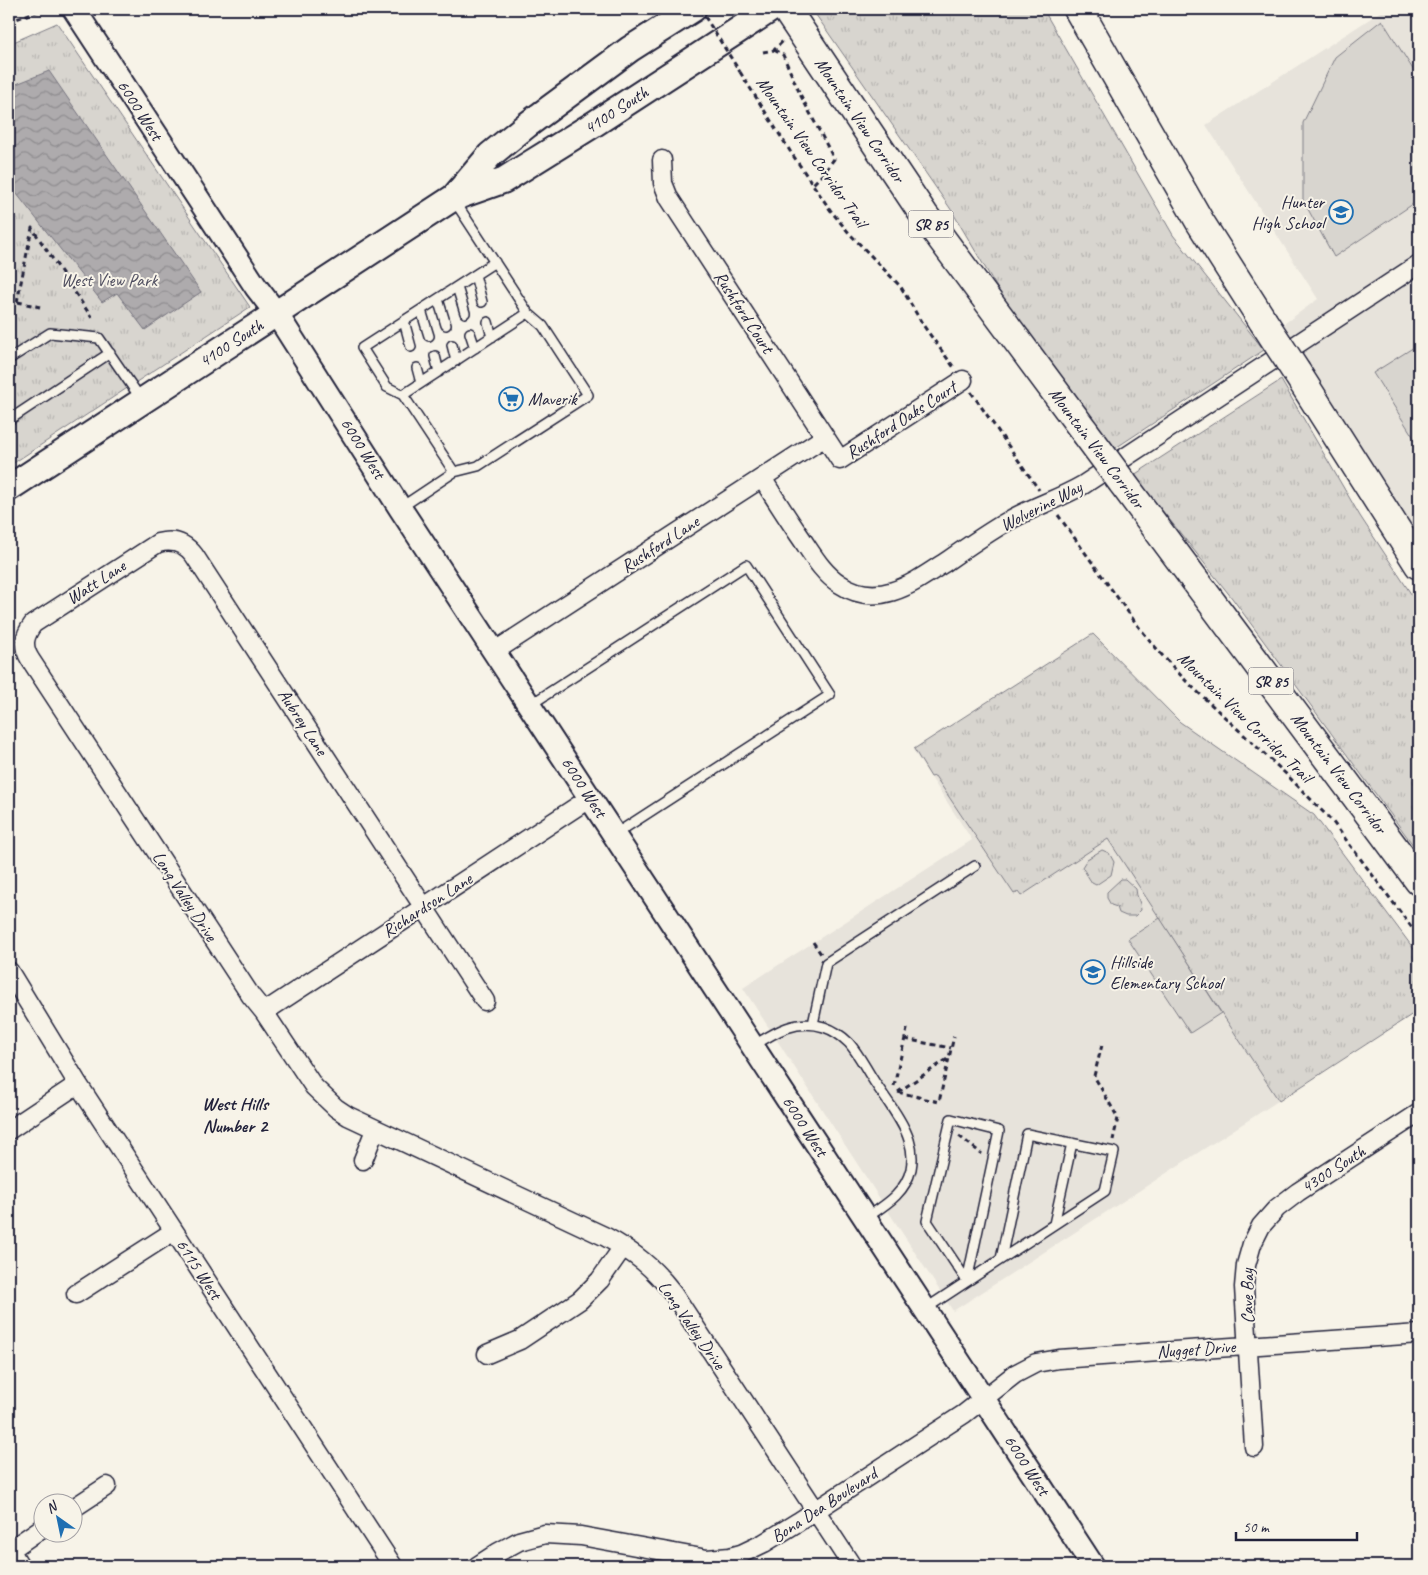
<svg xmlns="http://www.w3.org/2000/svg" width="1428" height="1575" viewBox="0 0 1428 1575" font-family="Caveat,sans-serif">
  <defs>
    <pattern id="grass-tufts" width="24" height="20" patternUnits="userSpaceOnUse" patternTransform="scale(1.25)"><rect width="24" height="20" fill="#d8d5cf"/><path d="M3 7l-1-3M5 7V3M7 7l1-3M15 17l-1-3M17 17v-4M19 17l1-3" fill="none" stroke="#b9b7b3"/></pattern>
    <pattern id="water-waves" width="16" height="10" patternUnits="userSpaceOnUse" patternTransform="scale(1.25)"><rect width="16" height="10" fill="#aeabad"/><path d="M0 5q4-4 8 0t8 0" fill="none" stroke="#8d8b8e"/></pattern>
  </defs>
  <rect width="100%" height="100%" fill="#f7f3e8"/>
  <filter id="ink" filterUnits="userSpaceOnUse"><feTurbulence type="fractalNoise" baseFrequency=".02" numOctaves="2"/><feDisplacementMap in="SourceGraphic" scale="10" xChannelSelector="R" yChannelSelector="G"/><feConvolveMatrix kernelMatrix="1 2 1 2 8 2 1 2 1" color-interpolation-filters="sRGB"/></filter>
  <g filter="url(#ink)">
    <path fill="#e7e3db" d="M1385,9H1419V536L1281,326L1318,299L1206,125Z
      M1093,634L1180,722L1314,815L1419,956V1010L953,1311L743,988L972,840L913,750Z"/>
    <path fill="url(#grass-tufts)" stroke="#7d7c85" d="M823,9H1043L1173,235L1264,350L1114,449L1012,313L950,208L816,15Z
      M57,23L250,307L9,466V44Z
      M1281,380L1360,516L1419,606V853L1232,598L1134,475Z
      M1093,634L1180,722L1314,815L1419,956V1010L1279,1101L1108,839L1021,896L1018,892L1014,894L935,776L931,777L914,749Z
      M1102,850L1109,853L1114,862L1111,875L1096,885L1092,883L1082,867L1087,859Z
      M1121,879H1125L1136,889C1136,897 1141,902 1141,910L1135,916H1126L1119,913L1117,907L1111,905L1107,898V892Z"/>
    <path fill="#d8d5cf" stroke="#7d7c85" d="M1382,20L1419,79V200L1334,257L1303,200V123L1335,57Z
      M1419,344V446L1373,373Z
      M1160,918L1221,1013L1190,1033L1128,939Z"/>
    <path fill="url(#water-waves)" stroke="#76747f" d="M49,71L201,292L145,330L117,293L102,302L9,184V87Z"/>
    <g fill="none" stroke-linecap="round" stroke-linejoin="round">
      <g stroke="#22223b" stroke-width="12">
        <path id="service" d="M475,275L482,302
          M457,287L465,313
          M438,299L446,325
          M421,310L429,336
          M404,321L411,347
          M488,322L492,337
          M470,333L475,348
          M452,345L456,361
          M435,356L439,372
          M9,359L50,333L99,338L141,399
          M417,368L421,383
          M403,395L528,313
          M9,420L110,353
          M454,472L403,395L387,387L362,348L495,262
          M400,508L454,472L478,466L588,395L543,326L528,313L454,200
          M530,705L746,565L830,695L614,835
          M813,1024L826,963L975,866
          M753,1046C775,1032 797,1018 824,1027C833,1030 842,1036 849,1043C858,1053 865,1067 872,1078C883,1096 903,1120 909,1140C912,1149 913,1159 911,1169C905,1194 885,1205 866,1218
          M951,1119L999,1131L967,1281L927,1221Z
          M1054,1224L1072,1143
          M925,1309L1105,1191L1114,1152L1027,1134L1001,1259"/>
      </g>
      <g stroke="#22223b" stroke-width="21">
        <path id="minor" d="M662,160L663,183L669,198L840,460L963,380
          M762,478C774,497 786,516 799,535C811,552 822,573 840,584C879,610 915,582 947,561C967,547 987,533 1008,521C1032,507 1059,499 1083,485L1419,264
          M495,651L825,437
          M9,971L78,1084L393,1566
          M485,1001L194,555C185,543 173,539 158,543L33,624C24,636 22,646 30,659L251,996L264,1012L314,1087L336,1108L348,1116L606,1237C635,1253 653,1267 673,1293L852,1566
          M264,1012L590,798
          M9,1130L78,1084
          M363,1160L375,1130
          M76,1294L174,1231
          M487,1354L520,1340L580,1300L600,1280L623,1247
          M1254,1447L1244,1287L1246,1265L1252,1244L1261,1226L1277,1208L1298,1192L1419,1113
          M72,1509L107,1486
          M9,1548L20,1566
          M10,1550L42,1528
          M477,1566L497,1553L519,1541L545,1534L581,1536L707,1559L730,1557L741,1554L764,1543L798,1522L964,1414L1015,1374L1036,1363L1059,1359L1419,1334"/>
      </g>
      <g stroke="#22223b" stroke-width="26">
        <path id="tertiary" d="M74,9L256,287L276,313L400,508L1093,1566"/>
      </g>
      <g stroke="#22223b" stroke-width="29">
        <path id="secondary" d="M455,196L490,155L527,125L630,49L693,9
          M9,488L453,198L504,180L594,124L771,9"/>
      </g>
      <g stroke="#22223b" stroke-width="31">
        <path id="trunk" d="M786,9L924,215L1085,432
          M1078,9L1200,222L1263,321
          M1297,373L1419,565
          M1122,482L1419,881"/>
      </g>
      <path stroke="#22223b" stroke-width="3" stroke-dasharray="5 4" stroke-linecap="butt" d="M9,22L42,9
        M774,50L783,55L800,94L834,159L823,174L813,184
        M763,52L774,50L783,41
        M740,72L790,151L831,211L849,233L901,287L923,325L955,369
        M9,300L40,307
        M17,302L32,228L92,318
        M971,392L1039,490
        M1058,515L1138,626L1161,654L1187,682L1286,774L1332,821L1419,937
        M813,942L821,954
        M905,1039L951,1048
        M1102,1045L1094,1076L1118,1118L1113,1140
        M894,1086L908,1025
        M898,1092L939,1102L954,1036
        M898,1092L949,1058
        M959,1136L982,1154"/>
      <use href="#service" stroke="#f7f3e8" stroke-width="9"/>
      <use href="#minor" stroke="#f7f3e8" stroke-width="18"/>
      <use href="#tertiary" stroke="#f7f3e8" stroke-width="22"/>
      <use href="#secondary" stroke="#f7f3e8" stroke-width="25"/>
      <use href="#trunk" stroke="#f7f3e8" stroke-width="28"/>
      <g stroke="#22223b" stroke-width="31" stroke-linecap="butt">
        <path id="trunk-bridge" d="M1263,321L1297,373
          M1085,432L1122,482"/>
      </g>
      <path stroke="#22223b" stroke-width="3" stroke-dasharray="5 4" stroke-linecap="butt" d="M700,9L740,72"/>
      <use href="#trunk-bridge" stroke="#f7f3e8" stroke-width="28"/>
    </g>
  </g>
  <defs>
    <g id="school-ring" transform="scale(1.25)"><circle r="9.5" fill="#f7f3e8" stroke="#1f6fb2" stroke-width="1.5"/><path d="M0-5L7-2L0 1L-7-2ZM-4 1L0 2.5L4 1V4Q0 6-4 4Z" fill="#1f6fb2"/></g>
    <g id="supermarket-ring" transform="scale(1.25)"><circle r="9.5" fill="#f7f3e8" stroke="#1f6fb2" stroke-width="1.5"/><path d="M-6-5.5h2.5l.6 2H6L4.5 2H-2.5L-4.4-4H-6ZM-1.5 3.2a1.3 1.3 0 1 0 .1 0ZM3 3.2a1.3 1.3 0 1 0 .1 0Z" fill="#1f6fb2"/></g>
  </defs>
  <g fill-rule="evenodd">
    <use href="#school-ring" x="1341" y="212"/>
    <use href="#supermarket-ring" x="511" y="399"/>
    <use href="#school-ring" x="1093" y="972"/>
  </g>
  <g text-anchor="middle" stroke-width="4" stroke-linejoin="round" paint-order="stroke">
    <g fill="#f7f3e8" stroke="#62616f" stroke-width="1">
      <rect x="908.5" y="210.5" width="45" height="27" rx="4"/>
      <rect x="1248.5" y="667.5" width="45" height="27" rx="4"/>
    </g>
    <g font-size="16" font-weight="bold" fill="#22223b">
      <text x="931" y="230">SR 85</text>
      <text x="1271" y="687">SR 85</text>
    </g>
    <g font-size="18" fill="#22223b" stroke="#f7f3e8">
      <text transform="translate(140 110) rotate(57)" y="6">6000 West</text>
      <text transform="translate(616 110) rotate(-33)" y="6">4100 South</text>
      <text transform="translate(860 120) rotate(56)" y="6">Mountain View Corridor</text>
      <text transform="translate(812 152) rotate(55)" y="6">Mountain View Corridor Trail</text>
      <text transform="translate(744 312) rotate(57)" y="6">Rushford Court</text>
      <text transform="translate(231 343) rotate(-33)" y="6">4100 South</text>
      <text transform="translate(901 420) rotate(-33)" y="6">Rushford Oaks Court</text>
      <text transform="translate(363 448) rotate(58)" y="6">6000 West</text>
      <text transform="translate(1097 448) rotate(53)" y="6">Mountain View Corridor</text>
      <text transform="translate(1041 506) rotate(-27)" y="6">Wolverine Way</text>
      <text transform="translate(660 544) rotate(-33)" y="6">Rushford Lane</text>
      <text transform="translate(96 582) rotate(-33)" y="6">Watt Lane</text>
      <text transform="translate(1245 717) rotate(44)" y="6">Mountain View Corridor Trail</text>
      <text transform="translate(303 722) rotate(57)" y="6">Aubrey Lane</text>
      <text transform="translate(1339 773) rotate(53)" y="6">Mountain View Corridor</text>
      <text transform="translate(584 787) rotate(57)" y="6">6000 West</text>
      <text transform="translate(185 896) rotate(57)" y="6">Long Valley Drive</text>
      <text transform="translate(427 905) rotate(-33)" y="6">Richardson Lane</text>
      <text transform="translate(805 1126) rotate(57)" y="6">6000 West</text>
      <text transform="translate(1333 1169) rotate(-33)" y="6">4300 South</text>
      <text transform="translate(199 1269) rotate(57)" y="6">6115 West</text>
      <text transform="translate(1247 1296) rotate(-90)" y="6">Cave Bay</text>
      <text transform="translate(692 1325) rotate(55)" y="6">Long Valley Drive</text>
      <text transform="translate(1196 1349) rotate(-4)" y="6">Nugget Drive</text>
      <text transform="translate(1027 1465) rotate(57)" y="6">6000 West</text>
      <text transform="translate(824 1505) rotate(-33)" y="6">Bona Dea Boulevard</text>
    </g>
    <g font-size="18" fill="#22223b" stroke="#f7f3e8" text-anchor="start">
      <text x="1324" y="208" text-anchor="end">Hunter<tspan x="1324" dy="21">High School</tspan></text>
      <text x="528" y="405">Maverik</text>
      <text x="1110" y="968">Hillside<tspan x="1110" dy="21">Elementary School</tspan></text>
    </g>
    <g font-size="18" fill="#504f60" stroke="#f7f3e8">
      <text x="109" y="286">West View Park</text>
    </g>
    <g font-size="19" font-weight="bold" fill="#22223b" stroke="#f7f3e8">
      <text x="235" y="1110">West Hills<tspan x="235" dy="22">Number 2</tspan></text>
    </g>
  </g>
  <rect width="1428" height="1575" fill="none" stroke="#f7f3e8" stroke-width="30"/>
  <rect x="15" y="15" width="1398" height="1545" fill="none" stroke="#22223b" stroke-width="2" filter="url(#ink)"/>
  <g transform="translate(58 1518) rotate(327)"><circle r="24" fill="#f7f3e8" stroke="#a29fa3"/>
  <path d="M0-4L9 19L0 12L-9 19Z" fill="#1f6fb2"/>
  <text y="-8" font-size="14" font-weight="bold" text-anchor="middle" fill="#22223b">N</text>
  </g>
  <path d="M1236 1532v8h121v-8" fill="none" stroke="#22223b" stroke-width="2.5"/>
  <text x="1243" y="1532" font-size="15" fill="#22223b" stroke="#f7f3e8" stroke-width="4" paint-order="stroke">50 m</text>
</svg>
